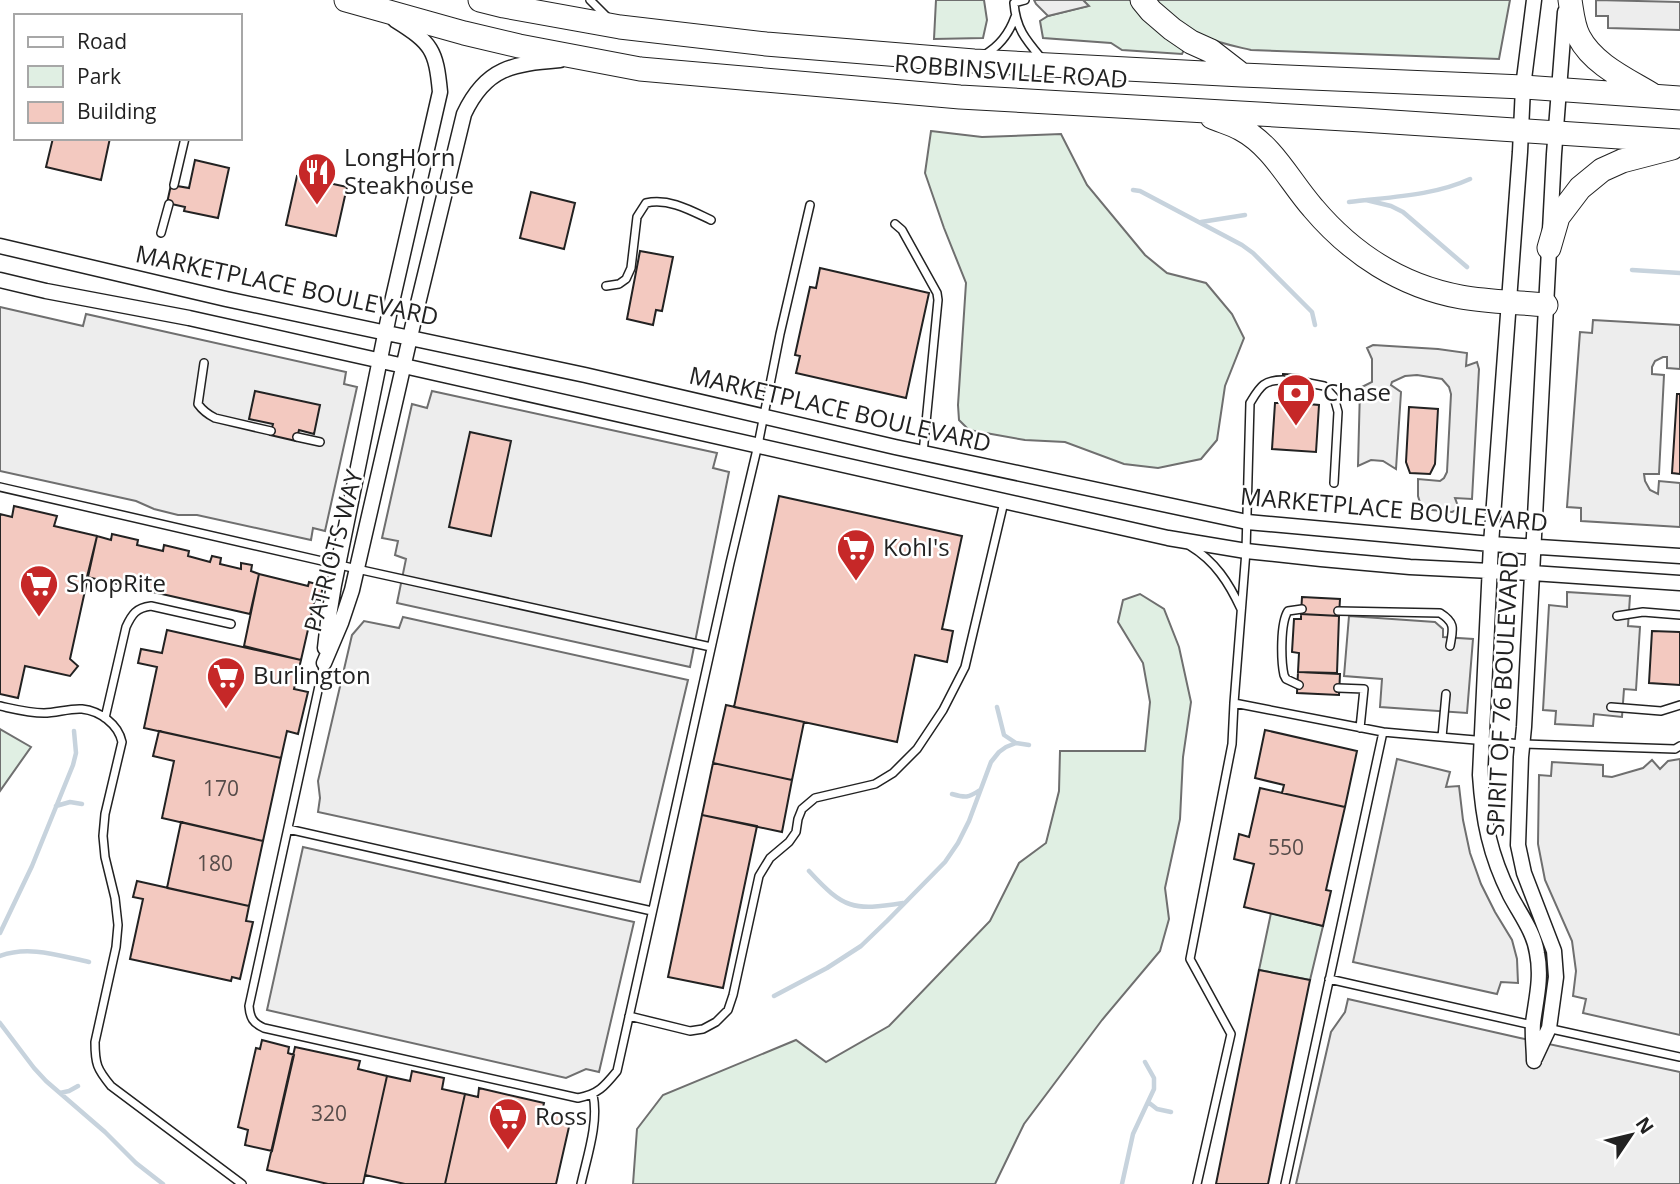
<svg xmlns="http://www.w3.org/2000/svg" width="1680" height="1184" viewBox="0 0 1680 1184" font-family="'Open Sans',sans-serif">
  <rect width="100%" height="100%" fill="#fff"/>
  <path fill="#e0efe3" stroke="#6f6f6f" stroke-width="2" d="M936,0H984L987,20L983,38L934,39Z
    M1083,0H1134L1185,48L1182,54L1122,50L1111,43L1043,38L1040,21L1048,16L1088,6Z
    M1155,0H1510L1499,59L1251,50C1234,46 1217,43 1201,35C1183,27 1169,13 1155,0Z
    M931,131L982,137L1061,134L1087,185L1145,255L1167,273L1206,283L1232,314L1244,338L1225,386L1217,440L1201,459L1158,468L1124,464L1065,442L1025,440L969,430L959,420L958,405L966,283L944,228L925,173Z
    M1140,594L1164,609L1179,647L1191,702L1183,757L1180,819L1165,888L1169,919L1160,951L1102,1020L1024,1124L995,1184H633L637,1129L663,1095L796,1040L826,1062L889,1026L990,921L1019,863L1046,843L1059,791L1060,751H1145L1150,702L1143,663L1118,622L1123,600Z
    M0,729L31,747L0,791Z
    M1271,913L1323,926L1310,980L1259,970Z"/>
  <path fill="#ededed" stroke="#6f6f6f" stroke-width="2" d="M1034,0H1083L1089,6L1048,16L1036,4Z
    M1596,0L1680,2V30L1608,28V16H1596Z
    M0,307L83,326L86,314L346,372L344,384L357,387L325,531L313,528L311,540L197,515H178L154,509L136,501L0,471Z
    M1593,320L1680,325V369L1667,368V357H1663L1655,361L1652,367V374L1664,375L1659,474H1644L1645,481L1650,490L1658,494L1659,481L1680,483V527L1581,521V508L1567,507L1580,332L1592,333Z
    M1373,345L1438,349L1467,353L1466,366L1477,362L1479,369L1472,499L1455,498L1459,509L1452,512L1422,509L1418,496V479L1440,481L1444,478L1447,472L1451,394L1449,387L1442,379L1417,375L1405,376L1392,382L1391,385L1401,392L1396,469L1383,461L1371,460L1358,466L1360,388L1372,382V359L1367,348Z
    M432,391L717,453L713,468L729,472L690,667L397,603L406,559L395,555L398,541L382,538L412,404L427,408Z
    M1567,592L1630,596L1628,626L1640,627L1636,690L1624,689L1622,717L1594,714L1593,726L1555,724L1556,711L1543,710L1549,605L1567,607Z
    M1349,616L1435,622L1443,629V637L1473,639L1467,713L1380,707L1382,679L1344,676Z
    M403,617L688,680L640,882L318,812L320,798L318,781L352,635L364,621L399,628Z
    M1397,759L1450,772L1446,787L1459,786L1463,820L1470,853L1481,884L1495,912L1512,940L1517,959L1518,983L1501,982L1497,994L1353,962Z
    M1680,759V1035L1583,1013L1586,999L1573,996L1576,971L1572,941L1545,880L1538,844L1539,775L1551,776L1552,762L1603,765V776L1612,777L1643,768L1652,760L1660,769L1668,761Z
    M303,847L634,922L599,1072L586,1069L566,1078L267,1010Z
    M1348,999L1520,1038L1680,1072V1184H1296L1331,1032L1345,1012Z"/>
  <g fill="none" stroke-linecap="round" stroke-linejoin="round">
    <path stroke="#c7d3dd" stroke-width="4.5" d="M1133,190L1140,191L1242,245L1253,253L1312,312L1315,325
      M1366,200L1391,206L1403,212L1467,267
      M1349,202C1389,197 1433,196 1470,179
      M1201,222L1245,215
      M1632,270L1680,273
      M997,707L1004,735L1016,743
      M952,794C966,798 968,798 980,790
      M56,806L70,802L82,804
      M809,871C844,909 853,911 903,903
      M0,933L32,866L73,765L76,753L74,731
      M0,956C29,945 60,956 89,962
      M774,996L827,968L861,946L887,921L945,862L958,843L969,821L991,762L999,752L1006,747L1016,743L1029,745
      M0,1023L34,1068L46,1081L105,1132L136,1163L163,1184
      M60,1093L69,1091L78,1086
      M1148,1102L1157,1109L1171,1112
      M1122,1184L1133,1134L1154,1089V1078L1145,1062"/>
  </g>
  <path fill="#f3c9c0" stroke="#222" stroke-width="2" d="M53,138H110L101,180L46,167Z
    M195,160L229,168L218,218L184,211L185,207L167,203L171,185L189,188Z
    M297,176L347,187L336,236L286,225Z
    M531,192L575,203L564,249L520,238Z
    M640,251L673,257L662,311L656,310L653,325L627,319Z
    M820,268L929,293L906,398L796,373L800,356L795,355L810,287L816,288Z
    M1283,374L1299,375L1297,403L1319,405L1316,452L1272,449L1275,403H1281Z
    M255,391L320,405L314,434L299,430L296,441L270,435L273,424L249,419Z
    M1677,394H1680V474L1672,473Z
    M1409,407L1438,409L1435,464L1430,474L1410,473L1406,462Z
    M470,432L511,441L491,536L449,527Z
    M779,496L962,536L942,629L953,631L947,662L915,655L897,742L734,707Z
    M14,506L57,516L54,526L97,536L70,659L78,666L70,676L25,666L18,698L0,694V514L12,517Z
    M112,534L138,540L137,545L163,551L164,545L189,551L188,556L210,562L212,556L221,558L220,564L241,569V563L252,565L251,571L259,574L250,614L87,577L97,536L111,540Z
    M259,574L308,586L309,582L323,586L320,600L315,599L301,660L244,646Z
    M1302,597L1340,599L1339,616L1301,614Z
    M1301,614L1339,616L1337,673L1298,672L1299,653L1292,652L1294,619H1301Z
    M167,630L301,660L294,689L308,692L298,734L287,731L281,758L144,728L157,667L138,663L141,649L162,653Z
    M1652,631L1680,632V685L1649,683Z
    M1298,672L1340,674L1339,695L1297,693Z
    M726,705L804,722L792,780L713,763Z
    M1265,730L1357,751L1345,807L1282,793L1284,785L1255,778Z
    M159,731L281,758L263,841L162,818L174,761L153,756Z
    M713,763L792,780L782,832L702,815Z
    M1260,788L1345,807L1326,890L1331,891L1323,926L1244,907L1254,864L1234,859L1239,834L1249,837Z
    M702,815L757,826L723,988L668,977Z
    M181,822L263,841L249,906L167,888Z
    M137,881L249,906L246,921L253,922L240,979L232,977L231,981L130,959L143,899L133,897Z
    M1259,970L1310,980L1268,1184H1216Z
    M262,1040L289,1047L288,1053L294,1055L272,1151L245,1145L248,1130L238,1127L256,1048L260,1049Z
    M295,1047L360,1061L358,1069L387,1076L363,1184H328L267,1170Z
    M412,1071L444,1078L442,1089L465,1094L445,1184H405L365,1175L387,1076L410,1081Z
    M479,1088L544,1103L542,1111L571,1118L556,1184H445L465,1094L478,1097Z"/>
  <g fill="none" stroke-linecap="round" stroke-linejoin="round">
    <g stroke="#222" stroke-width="10">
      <path id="service" d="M590,0L608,18
        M1025,0L1014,3C1016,29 1026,40 1042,59
        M984,55C1000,46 1009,34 1015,17
        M174,185L185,138
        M895,224L902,230L937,293L938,300L923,453
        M161,233L169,204
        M606,286L619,284L626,279L631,268L637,217L646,203C669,198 690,210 711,220
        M204,363L198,404C203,411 207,414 215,418L271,431
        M1299,381L1324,386L1334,397L1338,412L1334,483
        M297,437L320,442
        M0,487L357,569L711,647
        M1190,546C1215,561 1229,583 1241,609
        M1338,611L1440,613C1456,623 1453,629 1450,646
        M1617,616L1643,612L1680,615
        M324,663L249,1006C250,1018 253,1023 264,1028L578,1098C598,1094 604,1087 617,1071L730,563L758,445L780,334L810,205
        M1299,685L1286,679L1284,675C1281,661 1280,623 1288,611L1302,609
        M1338,688L1364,689L1360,728
        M1234,703L1383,732L1405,734L1522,744L1675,749L1680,746
        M0,706C14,709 29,713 44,713C56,713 70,708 82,709C100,711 118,724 122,742L105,814L103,836L105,857L115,898L118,925L116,947L95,1042C95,1064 97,1069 111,1086L242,1184
        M1611,707L1661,711L1680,705
        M105,718L126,627C132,614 136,608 151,606L231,624
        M1442,737L1446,694
        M288,829L652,911
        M1329,979L1532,1025
        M629,1016L690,1031L703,1029L716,1022L728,1010L733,995L759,876L770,858L789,842L796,832L798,819L802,809L815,798L875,784L893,773L917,749L943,710L965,667L1004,502
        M1547,1028L1680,1057
        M581,1184C587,1157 599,1122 593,1095
        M1197,1184L1231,1034L1190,959L1232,744L1234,703L1246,551L1250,403C1260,387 1263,380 1283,380
        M1285,1184L1383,732"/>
    </g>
    <g stroke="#222" stroke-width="17">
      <path id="minor" d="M1534,0L1523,87L1520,152L1491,544L1480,775C1483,820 1490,855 1510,895C1520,914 1534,932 1537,953C1542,978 1536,999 1533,1023C1532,1035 1534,1049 1534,1061
        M0,246L226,299L585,375L895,447L1247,522L1491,544L1680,556
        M0,280L46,291L189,318L404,366L1168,538L1246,551L1321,559L1410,567L1532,573L1680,583
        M325,648L328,622L334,585L389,315L440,92C436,50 432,43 395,20
        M324,663L341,623L352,590L414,320L464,114C486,67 513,64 560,60
        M1535,1058L1549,1028L1556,977L1554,951L1524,873L1518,845L1521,757L1524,727L1554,154L1565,12"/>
    </g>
    <g stroke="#222" stroke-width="25">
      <path id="trunk" d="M346,0L464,33L519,46L640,69L960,97L1362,120L1680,141
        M480,0L504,6L620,27L766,44L974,61L1242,75L1523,87L1680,98
        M1142,0L1151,11L1172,29L1191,42L1211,51L1242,75
        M1570,0C1572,12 1573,26 1579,37C1593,64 1626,79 1651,94
        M1212,117C1221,121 1232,124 1241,129C1273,146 1290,182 1313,208C1351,253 1401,286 1461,297C1488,302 1517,302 1546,305
        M1549,248L1558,217L1580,188L1602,170L1622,161L1672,148"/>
    </g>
    <use href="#service" stroke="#fff" stroke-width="7"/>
    <use href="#minor" stroke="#fff" stroke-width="14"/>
    <use href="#trunk" stroke="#fff" stroke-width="23"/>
  </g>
  <defs>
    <g id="restaurant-pin" transform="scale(2.0125)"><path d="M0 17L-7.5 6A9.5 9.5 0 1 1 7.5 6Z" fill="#c62828" stroke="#fff"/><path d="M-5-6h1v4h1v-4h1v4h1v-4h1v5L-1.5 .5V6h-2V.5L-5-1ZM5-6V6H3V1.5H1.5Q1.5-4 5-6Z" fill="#fff"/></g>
    <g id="bank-pin" transform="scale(2.0125)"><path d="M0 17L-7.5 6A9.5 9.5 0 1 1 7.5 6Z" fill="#c62828" stroke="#fff"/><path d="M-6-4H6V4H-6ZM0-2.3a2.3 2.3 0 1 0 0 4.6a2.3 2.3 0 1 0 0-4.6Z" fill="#fff"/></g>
    <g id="supermarket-pin" transform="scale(2.0125)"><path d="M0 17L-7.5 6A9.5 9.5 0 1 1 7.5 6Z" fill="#c62828" stroke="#fff"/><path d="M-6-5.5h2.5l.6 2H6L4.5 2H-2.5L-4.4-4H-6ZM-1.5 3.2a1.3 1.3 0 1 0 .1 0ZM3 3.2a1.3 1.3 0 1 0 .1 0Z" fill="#fff"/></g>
  </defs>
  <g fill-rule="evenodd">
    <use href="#restaurant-pin" x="317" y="172"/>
    <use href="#bank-pin" x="1296" y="393"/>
    <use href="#supermarket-pin" x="856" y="548"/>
    <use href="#supermarket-pin" x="39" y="584"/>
    <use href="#supermarket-pin" x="226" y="676"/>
    <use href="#supermarket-pin" x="508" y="1117"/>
  </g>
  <g text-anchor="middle" stroke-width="5" stroke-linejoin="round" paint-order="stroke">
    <g font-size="21" fill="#564c4a">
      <text x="221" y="796">170</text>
      <text x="1286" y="855">550</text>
      <text x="215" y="871">180</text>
      <text x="329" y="1121">320</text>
    </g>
    <g font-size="24" fill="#222" stroke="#fff">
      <text transform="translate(1011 72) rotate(4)" y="8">ROBBINSVILLE ROAD</text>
      <text transform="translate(287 286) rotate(12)" y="8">MARKETPLACE BOULEVARD</text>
      <text transform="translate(840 410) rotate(13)" y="8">MARKETPLACE BOULEVARD</text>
      <text transform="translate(1394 510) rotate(5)" y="8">MARKETPLACE BOULEVARD</text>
      <text transform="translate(334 551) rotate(-75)" y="8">PATRIOTS WAY</text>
      <text transform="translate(1503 694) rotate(-87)" y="8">SPIRIT OF 76 BOULEVARD</text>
    </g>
    <g font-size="24" fill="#222" stroke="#fff" text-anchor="start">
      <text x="344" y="166">LongHorn<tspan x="344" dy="28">Steakhouse</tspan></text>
      <text x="1323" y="401">Chase</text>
      <text x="883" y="556">Kohl's</text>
      <text x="66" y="592">ShopRite</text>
      <text x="253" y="684">Burlington</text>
      <text x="535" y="1125">Ross</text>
    </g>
  </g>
  <rect x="14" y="14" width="228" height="126" fill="#ffffff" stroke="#a7a7a7" stroke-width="2"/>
  <rect x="28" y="37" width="35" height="10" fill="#ffffff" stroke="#a7a7a7" stroke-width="2"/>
  <text x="77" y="49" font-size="21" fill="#222222">Road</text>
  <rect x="28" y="66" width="35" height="21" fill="#e0efe3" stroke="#a7a7a7" stroke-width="2"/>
  <text x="77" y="84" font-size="21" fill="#222222">Park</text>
  <rect x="28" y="102" width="35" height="21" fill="#f3c9c0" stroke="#a7a7a7" stroke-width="2"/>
  <text x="77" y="119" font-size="21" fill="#222222">Building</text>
  <g transform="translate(1631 1135) rotate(55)" stroke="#ffffff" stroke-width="5" paint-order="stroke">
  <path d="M0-5L12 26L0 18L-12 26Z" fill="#222222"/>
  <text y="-10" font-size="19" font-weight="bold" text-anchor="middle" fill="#222222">N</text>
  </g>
</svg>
